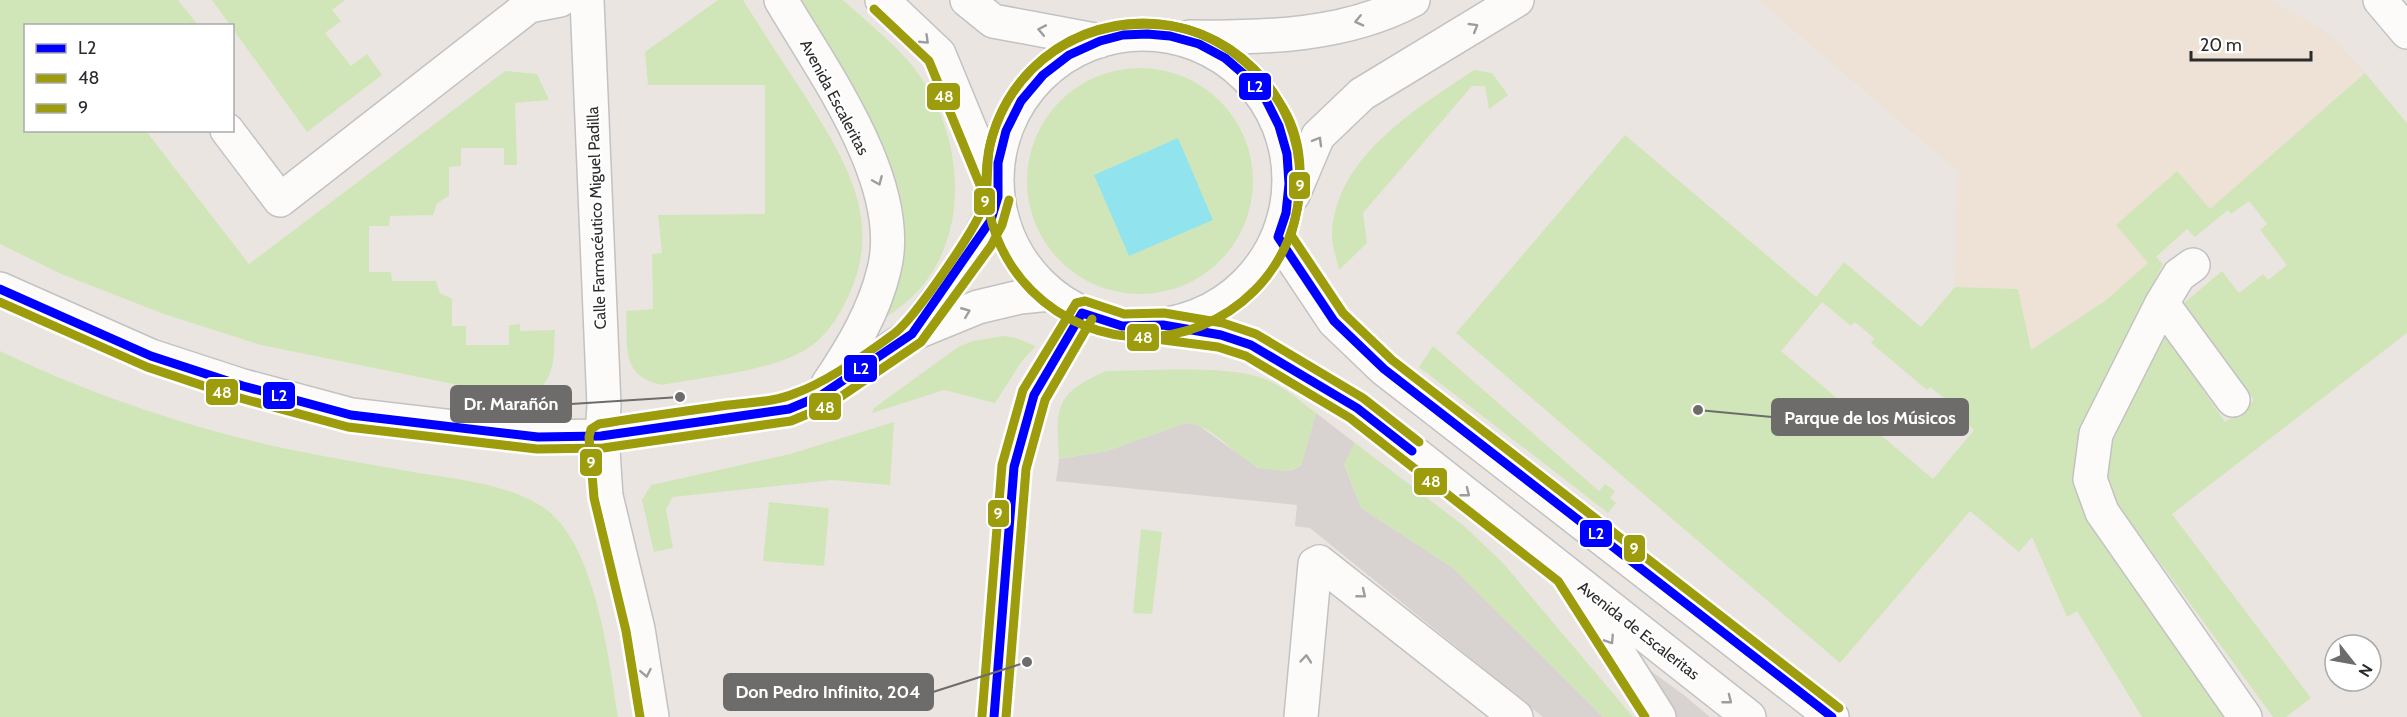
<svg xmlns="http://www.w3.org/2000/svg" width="2407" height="717" viewBox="0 0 2407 717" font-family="Cabin,sans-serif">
  <rect width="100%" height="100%" fill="#eae5e1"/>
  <path fill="#ede2d5" d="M1759,0H2270L2329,33L2365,73L2105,301L2031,350L2018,289L1955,287L1957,171Z"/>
  <path fill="#d1e6b8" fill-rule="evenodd" d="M0,0H178L198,25L26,26V130L146,131L249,264L505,71L537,74L549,100L515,103L517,165H504V148H461V166L449,167V196L437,203L433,215L390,216L389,226H369V272H391L392,281H436L440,293L452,299V326H466V345H509V325L520,324V331L555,330C553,353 557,374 538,390L463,386L261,345L164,314L61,274L0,244Z
    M212,0H345L332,10L341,21L325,33L351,66L367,54L382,75L307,132Z
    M718,0H743C763,32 784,64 805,96C846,162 885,221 847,299C835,324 821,343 796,355C755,373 705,377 662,385C620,376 628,347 626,311L653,309L652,254L662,253L658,215L765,214V85H648L645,52Z
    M800,0H843C865,20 890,40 910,63C962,125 975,229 917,292C905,305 889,315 874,326L893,270Z
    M1027 181a113 113 0 1 1 226 0a113 113 0 1 1-226 0Z
    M1474,70L1492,73L1508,95L1489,109L1485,86H1472L1363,213L1367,243L1339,270C1337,259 1331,245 1332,234C1335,157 1417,108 1474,70Z
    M2365,73L2407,123V333L2172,514L2311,698L2286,717H2273L2115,501L2105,476L2110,440L2162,330L2225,422L2254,400L2184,303L2222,271L2239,293L2263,274L2268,280L2287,265L2260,230L2267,224L2249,201L2231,214L2228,210L2195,237L2187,229L2156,257L2163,264L2079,430L2075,467L2078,486L2227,717H2142L2077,611L2067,617L2032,537L2019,552L1970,511L1840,663L1456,333L1625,135L1816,297L1844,262L1921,327L1955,287L2018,289L2031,350L2105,301L2148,263L2116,225L2177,171L2210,209ZM1822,302L1851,326L1855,322L1874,338L1871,343L1927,390L1930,387L1950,403L1947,407L1974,430L1933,479L1781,351Z
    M1003,336L1016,338L1036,346L1022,361L995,403L944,390L872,413L874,408L958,347L973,341Z
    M1433,346L1599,491L1605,484L1615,491L1610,498L1616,503L1608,513L1419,367Z
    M0,351C89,394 187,427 283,448C326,457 370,464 413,472C455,479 512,484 547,510C596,548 609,659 618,717H0Z
    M1106,371C1148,371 1225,365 1262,378C1283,385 1299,400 1316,413L1301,466C1247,490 1229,427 1186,423L1107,451L1059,459C1056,407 1054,394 1106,371Z
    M894,422L890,485L832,480L673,497L666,509L673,548L654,552L642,500L651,485L790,454Z
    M1355,443L1464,526L1503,563L1633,717H1603L1453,568L1361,508L1344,463Z
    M769,502L829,508L824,566L763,561Z
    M1141,529L1162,532L1152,614L1133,613Z"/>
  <path fill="#d8d3d0" d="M1316,413L1355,443L1344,464L1361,508L1453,568L1603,717H1543L1310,528L1295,526L1297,505L1056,481L1059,459L1107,451L1186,423L1198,425L1258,468L1283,471L1292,470L1301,466Z
    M1644,666L1684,695L1710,717H1674Z"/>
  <path fill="#91e4ee" d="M1178,138L1213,220L1129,256L1094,175Z"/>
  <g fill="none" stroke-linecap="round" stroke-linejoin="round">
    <g stroke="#c3c2c2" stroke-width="36">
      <path id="minor" d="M587,0L604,406C601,437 604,465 606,496L638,629L652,717
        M781,0C823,72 906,184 884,270C874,312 852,348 828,384
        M882,0L939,54L995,190
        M967,0L993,21L1100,41
        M2380,0L2407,32
        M997 180a146 146 0 1 1 292 0a146 146 0 1 1-292 0Z
        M1190,37C1265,38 1346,36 1413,0
        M227,130L280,200L529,6L560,0
        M1293,195L1318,136L1362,94L1517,0
        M1278,237L1334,321L1384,369L1832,717
        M2193,265L2179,275L2162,303L2096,434L2090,479L2102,512L2245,717
        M0,289L151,356L243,386L351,415L538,437L601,436L789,409L820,396L912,334L978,307L1020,297L1050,294
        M2162,303L2233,400
        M1170,327L1221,335L1251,345L1357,408L1749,717
        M912,334C943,291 981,248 998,197
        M1581,594L1659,717
        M994,717L1014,467L1034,395L1082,313
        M1301,717L1315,564L1319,562L1516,717"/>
    </g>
    <use href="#minor" stroke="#fcfbfa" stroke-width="33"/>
    <g stroke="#fff" stroke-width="14">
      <path id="bus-1" d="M0,289L151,356L243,386L351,415L538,437L601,436L789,409L820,396L912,334L991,220L998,197V163L1006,131L1021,101L1043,75L1069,55L1100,41L1123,35L1147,34L1170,36L1199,44L1225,58L1247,77L1266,100L1279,126L1287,154L1289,184L1286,213L1278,237L1334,321L1384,369L1832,717
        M994,717L1014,467L1034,395L1082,313L1122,326L1163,325L1221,335L1251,345L1357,408L1412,451"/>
    </g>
    <g stroke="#fff" stroke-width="14">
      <path id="bus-2" d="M874,9L929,61L987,202
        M986 180a157 157 0 1 1 314 0a157 157 0 1 1-314 0Z
        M0,302L147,367L240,398L348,427L537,449L603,448L791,421L827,406L921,342L991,246L1002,225L1009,200
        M1148,338L1218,347L1246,356L1350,418L1558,581L1645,717
        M1006,717L1026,469L1045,400L1092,319"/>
    </g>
    <g stroke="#fff" stroke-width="14">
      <path id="bus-3" d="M982,716L1002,465L1023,390L1076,303L1085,301L1124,314L1164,313L1223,323L1256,334L1363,398L1419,442
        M640,717L626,631L594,498L589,437L591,429L599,424C642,417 686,411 729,405C752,402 775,402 796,393C827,382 868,353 895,333C915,317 977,228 984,204C990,184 985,162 991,141C1013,62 1082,18 1162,25C1214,29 1257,65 1283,108C1306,146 1303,194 1291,235L1343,313L1392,360L1839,708"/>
    </g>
    <use href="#bus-1" stroke="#00f" stroke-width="9"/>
    <use href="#bus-2" stroke="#9c9c0d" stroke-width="9"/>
    <use href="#bus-3" stroke="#9c9c0d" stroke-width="9"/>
  </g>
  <defs><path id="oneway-chevron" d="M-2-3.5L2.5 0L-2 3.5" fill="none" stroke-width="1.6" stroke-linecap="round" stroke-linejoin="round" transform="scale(1.5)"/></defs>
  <g stroke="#9e9d9d">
    <use href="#oneway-chevron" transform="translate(1359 21) rotate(167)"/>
    <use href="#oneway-chevron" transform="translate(1474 27) rotate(-31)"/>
    <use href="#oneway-chevron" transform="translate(1042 30) rotate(-169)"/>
    <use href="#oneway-chevron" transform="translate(925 40) rotate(44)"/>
    <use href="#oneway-chevron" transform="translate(1318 141) rotate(-60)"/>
    <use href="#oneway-chevron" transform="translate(878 181) rotate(67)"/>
    <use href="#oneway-chevron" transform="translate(966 312) rotate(-22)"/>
    <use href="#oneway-chevron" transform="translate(1466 493) rotate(38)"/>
    <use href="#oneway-chevron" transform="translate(1362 594) rotate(39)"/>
    <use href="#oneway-chevron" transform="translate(1610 640) rotate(57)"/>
    <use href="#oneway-chevron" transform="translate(1306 659) rotate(-85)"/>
    <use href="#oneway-chevron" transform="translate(646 673) rotate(79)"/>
    <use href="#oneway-chevron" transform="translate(1728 700) rotate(38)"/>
  </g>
  <g text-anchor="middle" stroke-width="4.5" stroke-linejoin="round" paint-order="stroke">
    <g font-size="16" fill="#2b2b2b" stroke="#fff">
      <text transform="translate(835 97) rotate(62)" y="6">Avenida Escaleritas</text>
      <text transform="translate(596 218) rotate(-92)" y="6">Calle Farmacéutico Miguel Padilla</text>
      <text transform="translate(1639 630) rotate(38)" y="6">Avenida de Escaleritas</text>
    </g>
  </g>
  <path fill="none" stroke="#6e6c6b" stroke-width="2" d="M680 397L571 404M1698 410L1772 417M1027 662L933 692"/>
  <g fill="#6e6c6b" stroke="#fff" stroke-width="2">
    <circle cx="680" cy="397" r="6"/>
    <circle cx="1698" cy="410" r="6"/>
    <circle cx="1027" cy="662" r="6"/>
  </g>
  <g fill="#6e6c6b" stroke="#6e6c6b" stroke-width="2">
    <rect x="451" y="386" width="120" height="36" rx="6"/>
    <rect x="1772" y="399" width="196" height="36" rx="6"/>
    <rect x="724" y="674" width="209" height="36" rx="6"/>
  </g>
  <g font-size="18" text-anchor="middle" font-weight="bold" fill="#fff">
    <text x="511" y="410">Dr. Marañón</text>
    <text x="1870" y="424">Parque de los Músicos</text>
    <text x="828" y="698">Don Pedro Infinito, 204</text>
  </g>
  <g stroke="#fff" stroke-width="2">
    <rect x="1238" y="72" width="34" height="29" rx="6" fill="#00f"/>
    <rect x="926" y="82" width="35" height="29" rx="6" fill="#9c9c0d"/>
    <rect x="1288" y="171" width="23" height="29" rx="6" fill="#9c9c0d"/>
    <rect x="973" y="187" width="23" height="29" rx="6" fill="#9c9c0d"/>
    <rect x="1126" y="323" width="34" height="29" rx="6" fill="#9c9c0d"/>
    <rect x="843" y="354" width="35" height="29" rx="6" fill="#00f"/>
    <rect x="205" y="378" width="34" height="28" rx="6" fill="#9c9c0d"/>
    <rect x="262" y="381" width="34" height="29" rx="6" fill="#00f"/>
    <rect x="808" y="392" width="34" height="29" rx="6" fill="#9c9c0d"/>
    <rect x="579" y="448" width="24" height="29" rx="6" fill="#9c9c0d"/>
    <rect x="1413" y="467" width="35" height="29" rx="6" fill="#9c9c0d"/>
    <rect x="987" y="499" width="23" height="29" rx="6" fill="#9c9c0d"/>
    <rect x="1579" y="519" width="34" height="29" rx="6" fill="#00f"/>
    <rect x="1623" y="534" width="23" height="29" rx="6" fill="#9c9c0d"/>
  </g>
  <g font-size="16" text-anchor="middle" font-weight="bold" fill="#fff">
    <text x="1255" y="92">L2</text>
    <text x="944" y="102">48</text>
    <text x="1300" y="191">9</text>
    <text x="985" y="207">9</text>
    <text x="1143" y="343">48</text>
    <text x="861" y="374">L2</text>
    <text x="222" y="398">48</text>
    <text x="279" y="401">L2</text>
    <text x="825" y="413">48</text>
    <text x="591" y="468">9</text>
    <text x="1431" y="487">48</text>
    <text x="998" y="519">9</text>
    <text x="1596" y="539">L2</text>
    <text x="1634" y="554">9</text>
  </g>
  <rect x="24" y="24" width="210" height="108" fill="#ffffff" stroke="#aaaaaa" stroke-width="1.5"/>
  <rect x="36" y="44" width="30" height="9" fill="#0000ff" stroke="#aaaaaa" stroke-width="1.5"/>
  <text x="78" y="54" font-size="18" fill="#2b2b2b">L2</text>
  <rect x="36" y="74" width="30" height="9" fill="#9c9c0d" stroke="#aaaaaa" stroke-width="1.5"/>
  <text x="78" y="84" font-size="18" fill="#2b2b2b">48</text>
  <rect x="36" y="104" width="30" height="9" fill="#9c9c0d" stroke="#aaaaaa" stroke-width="1.5"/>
  <text x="78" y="114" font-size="18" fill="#2b2b2b">9</text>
  <g transform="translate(2353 663) rotate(121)"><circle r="28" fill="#ffffff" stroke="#aaaaaa" stroke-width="1.5"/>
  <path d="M0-4.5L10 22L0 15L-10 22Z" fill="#6e6c6b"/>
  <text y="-9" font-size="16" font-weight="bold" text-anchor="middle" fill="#2b2b2b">N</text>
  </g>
  <path d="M2191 51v9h120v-9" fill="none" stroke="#2b2b2b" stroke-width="3"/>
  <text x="2200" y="51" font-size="18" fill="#2b2b2b" stroke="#ffffff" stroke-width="4.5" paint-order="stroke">20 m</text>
</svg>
